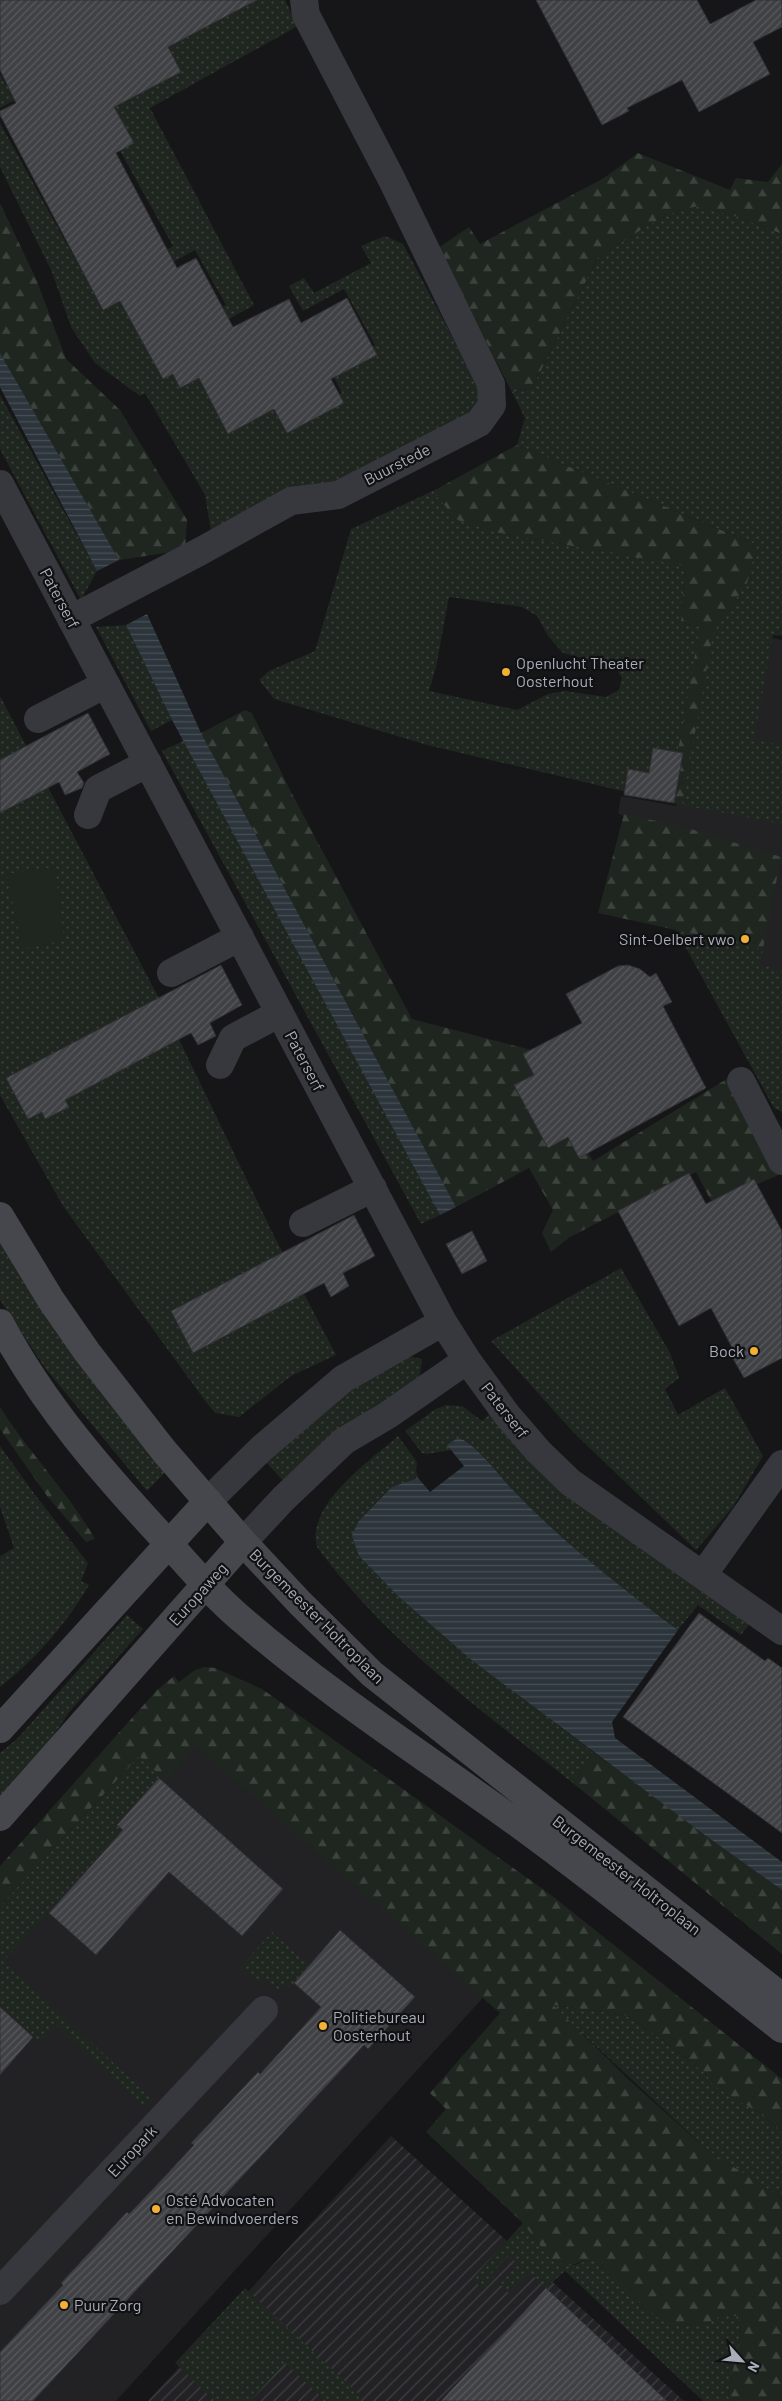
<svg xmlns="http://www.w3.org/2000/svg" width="782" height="2401" viewBox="0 0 782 2401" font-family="Barlow,sans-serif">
  <defs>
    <pattern id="industrial-furrows" width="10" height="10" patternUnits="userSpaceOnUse" patternTransform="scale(1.25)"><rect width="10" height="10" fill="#222225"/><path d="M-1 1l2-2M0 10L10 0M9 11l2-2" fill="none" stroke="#3f3f43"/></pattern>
    <pattern id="grass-dots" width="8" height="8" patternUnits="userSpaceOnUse" patternTransform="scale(1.25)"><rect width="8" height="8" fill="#1e261f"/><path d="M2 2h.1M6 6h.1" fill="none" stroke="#3c433d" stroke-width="1.8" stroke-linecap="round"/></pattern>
    <pattern id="forest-firs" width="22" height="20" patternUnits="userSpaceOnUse" patternTransform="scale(1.25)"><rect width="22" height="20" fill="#1e261f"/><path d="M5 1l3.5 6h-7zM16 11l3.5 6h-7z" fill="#3c433d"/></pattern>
    <pattern id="water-rules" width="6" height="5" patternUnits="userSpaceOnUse" patternTransform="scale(1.25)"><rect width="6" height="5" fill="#2c353c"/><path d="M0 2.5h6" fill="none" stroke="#485056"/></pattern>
    <pattern id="building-hatch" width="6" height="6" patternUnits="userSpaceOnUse" patternTransform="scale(1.25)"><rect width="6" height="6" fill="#404145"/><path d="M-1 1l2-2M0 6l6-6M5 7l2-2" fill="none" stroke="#595a5e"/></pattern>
  </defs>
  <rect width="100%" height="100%" fill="#161618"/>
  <path fill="#222225" d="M709,626L782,640V1114L767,1046L649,832L618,813L621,796L676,806Z
    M184,1709L491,1989L116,2401H0V1911Z"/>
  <path fill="url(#industrial-furrows)" d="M391,2136L684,2401H148Z"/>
  <path fill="url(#grass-dots)" fill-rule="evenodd" d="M250,0H285L298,26L150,108L254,305L197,337L190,325L226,305L195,250L168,265L161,253L173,246L119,149L113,108L166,47Z
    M0,74L6,85L24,76L32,91L0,108Z
    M0,123L100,304L120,293L268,400L283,425L342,393L330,370L375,345L344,289L303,311L289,286L304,278L314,293L371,263L361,246L385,236L403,244L488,404L335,484L212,538L205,495L145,393L140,396L95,363L71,327L52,272L0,167Z
    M699,206L741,218L782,234V636L773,635L754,739L782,745V824L682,805L713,633L725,613L757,545L517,445L525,418L512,392L532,388L598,257L652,223L674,212Z
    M0,395L97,571L81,600L0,449Z
    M435,490L436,496L494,532L685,565L681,623L701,626L669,802L427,745L274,699L259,680L269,671L315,651L351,529ZM449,597L522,607L537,616L548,636L563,653L615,667L622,678L619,690L606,697L565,691L548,694L517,710L429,691L436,667Z
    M126,625L172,720L151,731L96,627Z
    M0,696L162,1004L274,1236L336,1355L291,1376L239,1417L215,1413L206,1402L63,1206L0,1095Z
    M185,740L440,1215L421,1224L162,751Z
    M676,930L763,949L760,964L782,971V1112L774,1108Z
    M0,1233L170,1467L147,1491L45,1368L0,1300Z
    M621,1268L670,1353L679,1378L665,1389L678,1415L725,1388L763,1456L733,1507L696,1550L574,1433L491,1341Z
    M407,1356L422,1359L420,1376L286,1484L262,1458L335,1399Z
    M446,1405L462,1406L482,1421L490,1414L752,1620L741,1635L698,1605L678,1630C626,1591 575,1552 528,1506C508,1486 490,1462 468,1443L448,1445L452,1450L426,1454L422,1453L405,1431L434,1410Z
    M398,1436L417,1462L416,1470L418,1478L392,1487L359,1556C432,1630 511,1689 593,1752L573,1783C482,1711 387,1642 317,1547C305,1505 371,1460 398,1436Z
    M0,1446L33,1492L88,1563L81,1581L89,1585C67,1623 35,1660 0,1687V1556L14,1548L0,1507Z
    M127,1615L143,1629L70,1711L23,1780L0,1806V1753L17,1739Z
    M139,1756L160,1776L117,1825L122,1830L3,1962L153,2099L145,2107L57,2026L41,2042L0,2006V1906Z
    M272,1932L309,1965L290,1988L285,1984L279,1990L264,1977L259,1983L240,1967Z
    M552,2005L625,2015L663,2040L706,2074L715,2086L758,2112L782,2132V2198L707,2150Z
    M523,2223L549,2257L575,2265L588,2260H599L706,2325L720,2316H738L741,2330L728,2395L730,2401H703L565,2271L546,2288L530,2273L509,2293L500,2284L518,2264L508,2256L492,2273L494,2279L484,2290L472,2279Z
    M245,2288L363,2398L360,2401H326L285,2363L250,2401H215L175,2363Z"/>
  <path fill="url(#forest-firs)" d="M638,153L730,190L736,178L768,182L782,164V234L741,218L698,206L674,212L652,223L598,257L532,388L512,392L438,248L469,227L480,244L604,178Z
    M0,203L37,281L66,359L120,410L187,520L185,550L119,560L0,353Z
    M517,445L757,545L747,583L713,633L682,805L669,802L700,626L681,623L685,566L494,532L458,520L436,496L435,490Z
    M245,710L252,713L291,792L412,1019L531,1050L593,1161L730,1077L779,1175L764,1181L714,1206L696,1172L570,1237L551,1252L542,1233L553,1210L529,1168L456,1207L201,733Z
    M624,814L684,827L781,857L763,949L598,913Z
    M0,1407C29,1453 68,1492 95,1539L86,1542L47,1496L0,1429Z
    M205,1667L215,1668L262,1689L382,1774L551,1895L782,2079V2132L758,2112L714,2086L706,2074L663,2040L625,2015L553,2005L626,2077L707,2150L782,2198V2401H730L728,2395L741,2330L738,2316H720L706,2325L683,2326L662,2321L631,2296L599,2260H588L567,2266L549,2257L523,2223L426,2132L446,2109L430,2093L500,2013L196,1746L166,1781L139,1756L0,1906V1866L157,1690L174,1676L179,1682L195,1670Z
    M593,1752L782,1890V1954L573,1783Z"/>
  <path fill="#1e261f" d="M55,867L64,940L23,949L6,874Z"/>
  <path fill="url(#water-rules)" d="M0,353L119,560L97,571L0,387Z
    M147,614L201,733L456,1207L440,1215L172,720L126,625Z
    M458,1438C473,1441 499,1475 510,1487C561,1541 619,1586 678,1630L612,1722L615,1738L782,1862V1890L698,1830L473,1661L399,1597L359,1556L352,1536L358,1522L392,1487L418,1478L430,1492L464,1466L447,1445Z"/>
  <path fill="url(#building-hatch)" stroke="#303034" d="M0,0H257L168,47L181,72L114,107L134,143L116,153L177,268L196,258L233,327L289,299L301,323L347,298L377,355L331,379L344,403L287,433L274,409L228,434L199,378L180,388L173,374L163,379L120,301L103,310L0,115V111L16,103L0,70Z
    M536,0H697L710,24L756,0H782V27L753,42L770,74L699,112L682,80L627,108L629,111L602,125Z
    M88,713L110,754L77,772L84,783L82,788L65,795L59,782L0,813V760Z
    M653,748L683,753L674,803L624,795L628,769L649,773Z
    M221,965L242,1005L210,1023L216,1036L198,1045L191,1033L65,1100L69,1107L45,1119L42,1112L28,1119L6,1078Z
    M628,965L640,969L650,977L656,973L672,1002L663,1006L706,1088L579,1158L568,1137L548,1148L514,1085L534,1075L523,1054L582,1023L566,994L618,966Z
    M689,1173L706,1204L754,1179L782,1231V1358L744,1378L732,1357L736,1355L711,1308L679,1326L618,1211Z
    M354,1215L375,1256L343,1273L349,1286L331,1297L324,1283L193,1353L171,1311Z
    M472,1231L487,1261L462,1274L446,1244Z
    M699,1613L765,1661L768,1658L782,1668V1833L623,1717Z
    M159,1778L283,1889L242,1936L169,1872L96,1955L49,1913L123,1830L117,1825Z
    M340,1930L415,1997L368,2049L364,2045L344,2067L33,2401H0V2352L63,2285L61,2283L127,2212L129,2214L152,2190L194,2145L191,2143L258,2072L260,2074L321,2007L294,1983Z
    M0,2007L33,2037L0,2075Z
    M546,2288L667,2401H441Z"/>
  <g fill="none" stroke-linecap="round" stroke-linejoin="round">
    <path stroke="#37383d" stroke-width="28" d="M0,484L443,1322L467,1360L507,1415L538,1451L570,1482L782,1631
      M71,619L201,551L291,501L338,495L479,423L492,405L491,384L391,178L306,15L304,0
      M38,719L106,684
      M88,815L98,789L148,763
      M171,973L240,937
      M220,1065L233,1038L280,1013
      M741,1081L782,1161
      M303,1223L373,1188
      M208,1501L261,1449L343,1379L443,1322
      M243,1542L283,1499L344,1441L388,1415L467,1360
      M703,1575L782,1464
      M0,2291L264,2010"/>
    <path stroke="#45474d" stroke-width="28" d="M0,1216L51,1300L87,1352L164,1451L243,1542L300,1603L372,1674L782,1997
      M0,1323C44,1406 104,1474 168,1543C193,1571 217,1599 246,1623C332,1697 429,1759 521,1826C610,1891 695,1960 782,2029
      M0,1729L208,1501
      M0,1817L243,1542"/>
  </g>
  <g fill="#f2b134" stroke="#111113" stroke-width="2">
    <circle cx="506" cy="672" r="5"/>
    <circle cx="745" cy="939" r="5"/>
    <circle cx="754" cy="1351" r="5"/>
    <circle cx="323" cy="2026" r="5"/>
    <circle cx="156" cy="2209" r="5"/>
    <circle cx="64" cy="2305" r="5"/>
  </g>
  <g text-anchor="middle" stroke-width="4.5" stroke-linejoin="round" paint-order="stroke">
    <g font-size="16" fill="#a8adb8" stroke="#111113">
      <text transform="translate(397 464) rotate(-27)" y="6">Buurstede</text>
      <text transform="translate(60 598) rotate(62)" y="6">Paterserf</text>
      <text transform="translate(305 1061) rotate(62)" y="6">Paterserf</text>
      <text transform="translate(505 1410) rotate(52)" y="6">Paterserf</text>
      <text transform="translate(198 1594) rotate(-48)" y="6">Europaweg</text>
      <text transform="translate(317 1616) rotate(45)" y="6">Burgemeester Holtroplaan</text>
      <text transform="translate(627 1875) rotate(38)" y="6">Burgemeester Holtroplaan</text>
      <text transform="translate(132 2151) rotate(-47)" y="6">Europark</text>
    </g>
    <g font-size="16" fill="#a8adb8" stroke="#111113" text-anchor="start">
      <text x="516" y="669">Openlucht Theater<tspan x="516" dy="18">Oosterhout</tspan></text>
      <text x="735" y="945" text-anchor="end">Sint-Oelbert vwo</text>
      <text x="744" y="1357" text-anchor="end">Bock</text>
      <text x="333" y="2023">Politiebureau<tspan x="333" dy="18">Oosterhout</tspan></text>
      <text x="166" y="2206">Osté Advocaten<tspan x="166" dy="18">en Bewindvoerders</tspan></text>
      <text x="74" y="2311">Puur Zorg</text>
    </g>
  </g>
  <g transform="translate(742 2361) rotate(117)" stroke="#111113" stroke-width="4" paint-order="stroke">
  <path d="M0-4L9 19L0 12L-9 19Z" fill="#a8adb8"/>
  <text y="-8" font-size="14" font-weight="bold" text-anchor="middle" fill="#a8adb8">N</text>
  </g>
</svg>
